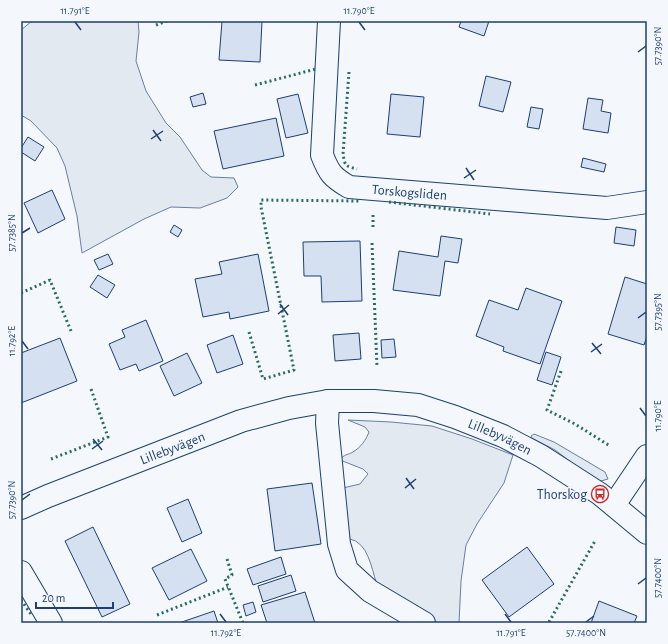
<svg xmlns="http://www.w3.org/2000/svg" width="668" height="644" viewBox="0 0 668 644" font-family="'Alegreya Sans',sans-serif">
  <rect width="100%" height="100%" fill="#f4f7fb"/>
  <path fill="#e3e9f0" stroke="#687fa3" d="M32,21H138L139,32L136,61L146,91L166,123L180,137L202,170L211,177L234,178L238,187L227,198L200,208L171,207L144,219L82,253L77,216L65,166L57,148L31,121L21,115V30Z
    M348,420L391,422L432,426L472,439L513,455L504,483L477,524L466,545L461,581L459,623H437L378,588C373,575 370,550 357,542C355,540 351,540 348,538L343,488L360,484L368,474L363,469L340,460C344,454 348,455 353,452C361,447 366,440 369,432L365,427Z
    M534,434L554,442L605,472L608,479L601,481H596L555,450L532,438L531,436Z"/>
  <path fill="#d5e0f0" stroke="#1d3f73" d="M222,21H262L260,62L219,60Z
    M461,21H489L484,36L459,27Z
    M486,76L511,82L503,112L479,106Z
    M203,93L206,104L193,107L190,97Z
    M298,94L308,133L286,138L277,99Z
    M391,94L424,97L420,137L387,134Z
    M588,98L603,100L601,111L611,113L608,133L583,129Z
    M531,107L543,109L539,129L527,127Z
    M276,118L284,156L223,169L214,131Z
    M28,137L44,147L35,161L21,152V148Z
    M583,158L606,164L604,172L581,167Z
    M52,190L65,219L38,233L24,203Z
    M174,225L182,230L178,237L170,232Z
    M616,227L636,230L634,246L614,243Z
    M441,236L462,239L458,263L445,261L440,296L393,290L399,251L438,257Z
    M360,241L362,301L322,302L321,276H304L303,242Z
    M108,254L113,264L99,270L94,260Z
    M258,254L269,311L230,319L229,312L203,317L195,279L222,274L219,262Z
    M98,275L115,285L107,298L90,287Z
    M625,277L647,284V336L644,345L608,334Z
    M526,288L562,301L540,364L503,351L504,347L476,336L489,300L518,310Z
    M146,320L163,361L139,371L136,364L120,370L109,344L125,337L122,330Z
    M359,333L361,359L335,361L333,335Z
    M233,335L243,364L217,373L207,345Z
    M60,338L77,381L21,403V353Z
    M394,339L396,357L382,358L381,340Z
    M546,352L561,357L552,385L537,380Z
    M187,353L202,383L174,396L160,366Z
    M312,483L321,544L275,551L267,489Z
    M188,499L202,533L182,542L167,508Z
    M93,527L130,604L102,617L65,541Z
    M527,547L554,584L509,617L482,580Z
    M191,549L207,581L169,600L152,568Z
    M281,557L286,574L253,585L247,569Z
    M291,575L296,591L263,602L258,586Z
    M305,592L315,623H267L261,605Z
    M599,601L637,616L634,623H591Z
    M253,602L256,612L246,616L243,605Z
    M214,611L218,623H179Z"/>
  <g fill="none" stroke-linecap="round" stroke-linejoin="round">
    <g stroke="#1d3f73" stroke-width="24">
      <g id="street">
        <path id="s1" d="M329,21L322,155C329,173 332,177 349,187L607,208L647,202"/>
        <path d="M328,401L327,423L339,544L347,570L370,591L424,623"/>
        <path d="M614,505L647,456"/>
        <path id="s2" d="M21,508L48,496L241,421L289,408L328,401H374L418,405L455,417L503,436L541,456L600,494L647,533"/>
        <path d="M21,572L51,623"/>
      </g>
    </g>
    <use href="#street" stroke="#f4f7fb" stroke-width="22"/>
    <path stroke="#2c6c60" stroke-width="3" stroke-dasharray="2 3" stroke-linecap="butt" d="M156,25L167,21
      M349,72L343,154C345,166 345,166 357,169
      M255,85L316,69
      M389,202L490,214
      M373,227V215
      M372,243L377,367
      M21,293L50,280L71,331
      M249,332L263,379L294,370L261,207V200L359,201
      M561,371L547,410L575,424L610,446
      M51,459L108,437L91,389
      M227,559L232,575L225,579L243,623
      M21,600L31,614
      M157,615L228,587
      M549,622L595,541"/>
  </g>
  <path fill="none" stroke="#1d3f73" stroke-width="1.5" d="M75,22L81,30M359,22L365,30M638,52L646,46M153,130L161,141M151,139L163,131M466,168L474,180M464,178L476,170M22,233L30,228M280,304L288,315M278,314L289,305M638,318L646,312M22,341L28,349M592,343L601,354M591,352L602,344M640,408L646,416M93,439L102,450M92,449L103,441M406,478L414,489M405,488L416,479M22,500L30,494M638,584L646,578M220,614L226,622M505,614L511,622M586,622L594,616"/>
  <defs>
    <g id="bus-ring" transform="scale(0.9)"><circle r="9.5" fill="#f4f7fb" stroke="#c62828" stroke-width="1.5"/><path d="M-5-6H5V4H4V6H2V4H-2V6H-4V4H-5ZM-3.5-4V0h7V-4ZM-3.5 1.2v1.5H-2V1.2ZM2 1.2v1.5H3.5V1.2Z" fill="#c62828"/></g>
  </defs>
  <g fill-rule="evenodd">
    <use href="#bus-ring" x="600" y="494"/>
  </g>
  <g text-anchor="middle" stroke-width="3" stroke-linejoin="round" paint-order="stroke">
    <g font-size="14" fill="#1d3f73" stroke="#f4f7fb">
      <text dy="5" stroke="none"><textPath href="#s1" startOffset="238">Torskogsliden</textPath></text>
      <text dy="5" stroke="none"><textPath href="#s2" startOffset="504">Lillebyvägen</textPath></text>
      <text dy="5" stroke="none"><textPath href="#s2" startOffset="163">Lillebyvägen</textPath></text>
    </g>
    <g font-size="14" fill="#1d3f73" stroke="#f4f7fb" text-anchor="end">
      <text x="587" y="499">Thorskog</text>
    </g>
  </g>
  <rect width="668" height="644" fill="none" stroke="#f4f7fb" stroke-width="44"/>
  <path d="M36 602v6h77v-6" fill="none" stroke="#1d3f73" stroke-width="2"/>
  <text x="42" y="602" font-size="12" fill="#1d3f73" stroke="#f4f7fb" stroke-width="3" paint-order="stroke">20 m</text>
  <rect x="22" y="22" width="624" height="600" fill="none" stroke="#1d3f73" stroke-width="1.5"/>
  <g font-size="10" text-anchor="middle" fill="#1d3f73">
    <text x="75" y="14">11.791°E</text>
    <text x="359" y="14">11.790°E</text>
    <text transform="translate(657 46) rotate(-90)" y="4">57.7390°N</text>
    <text transform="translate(11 233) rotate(-90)" y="4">57.7385°N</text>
    <text transform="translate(657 312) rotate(-90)" y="4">57.7395°N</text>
    <text transform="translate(11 341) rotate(-90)" y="4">11.792°E</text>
    <text transform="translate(657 416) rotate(-90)" y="4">11.790°E</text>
    <text transform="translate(11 500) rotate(-90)" y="4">57.7390°N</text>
    <text transform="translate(657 578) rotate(-90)" y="4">57.7400°N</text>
    <text x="226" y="636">11.792°E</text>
    <text x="511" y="636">11.791°E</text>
    <text x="586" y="636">57.7400°N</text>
  </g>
</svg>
